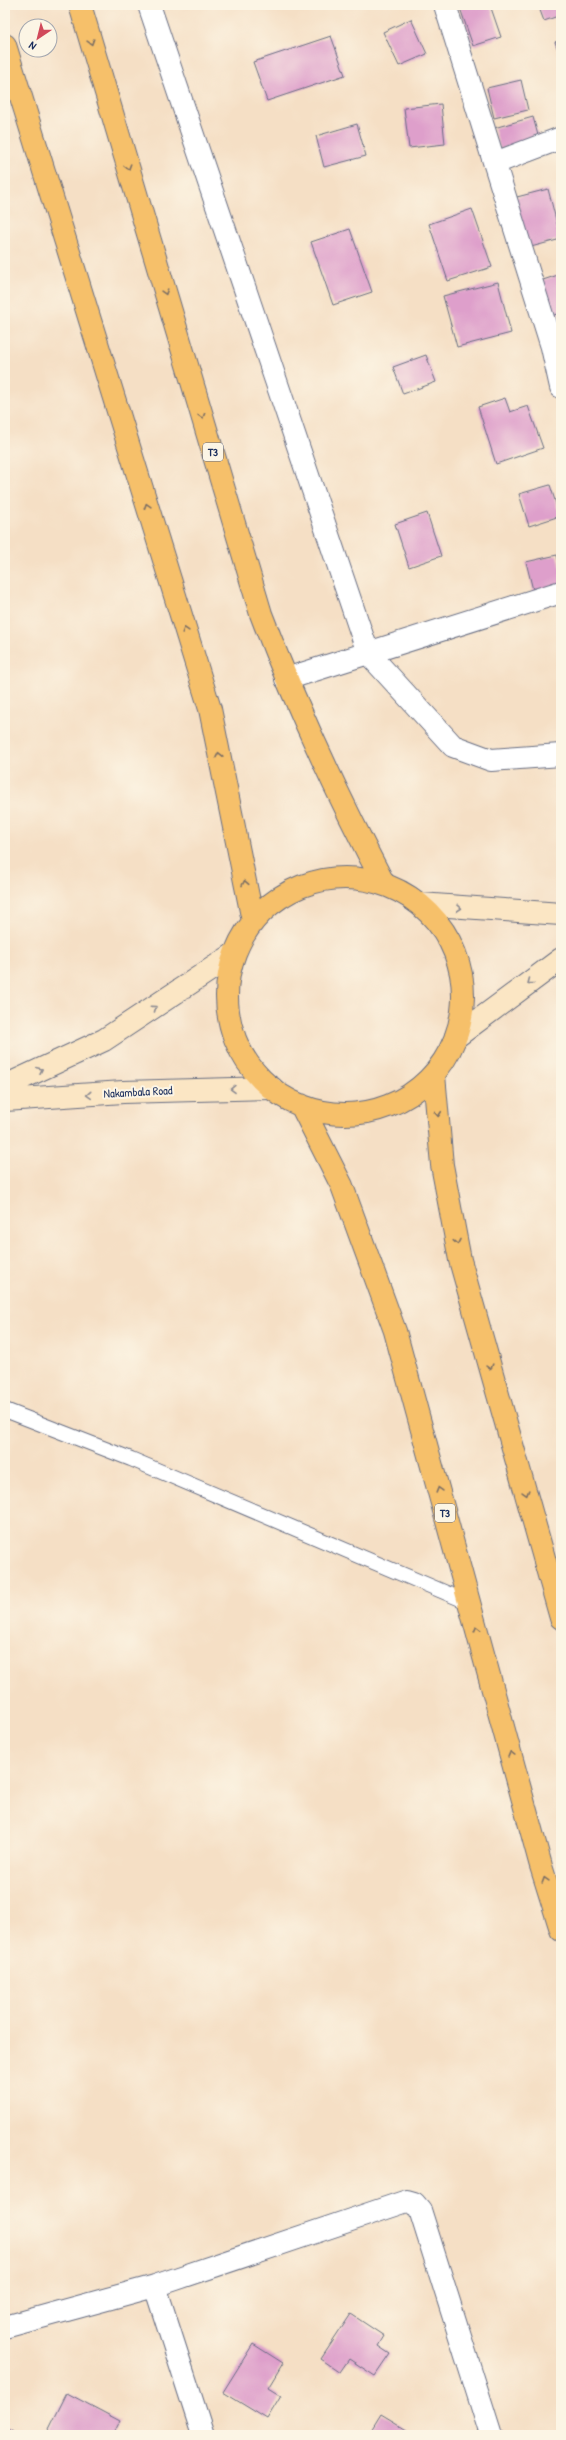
<svg xmlns="http://www.w3.org/2000/svg" width="566" height="2440" viewBox="0 0 566 2440" font-family="'Patrick Hand',sans-serif">
  <rect width="100%" height="100%" fill="#fcf5e5"/>
  <filter id="ink" filterUnits="userSpaceOnUse"><feTurbulence type="fractalNoise" baseFrequency=".025" numOctaves="2"/><feDisplacementMap in="SourceGraphic" scale="8" xChannelSelector="R" yChannelSelector="G"/><feConvolveMatrix kernelMatrix="1 2 1 2 8 2 1 2 1" color-interpolation-filters="sRGB"/></filter>
  <filter id="wash" filterUnits="userSpaceOnUse"><feTurbulence type="fractalNoise" baseFrequency=".012" numOctaves="4" result="noise"/><feDisplacementMap in="SourceGraphic" scale="16" xChannelSelector="R" yChannelSelector="G"/><feGaussianBlur stdDeviation="0.9" result="paint"/><feColorMatrix in="noise" values="0 0 0 0 0 0 0 0 0 0 0 0 0 0 0 0 0 1.4 0 .05"/><feComposite in="paint" operator="in"/></filter>
  <g filter="url(#wash)">
    <rect width="100%" height="100%" fill="#f5dfc5"/>
    <g id="blocks">
      <path fill="#de9fcb" d="M459,5H490L501,37L473,46Z
        M538,5H561V15L544,21Z
        M411,19L427,54L399,66L383,32Z
        M331,36L345,75L267,101L253,62Z
        M561,40V58L555,42Z
        M521,80L528,110L494,118L487,88Z
        M441,104L445,144L409,148L404,108Z
        M533,117L539,139L500,149L494,128Z
        M357,124L366,156L324,167L316,136Z
        M548,189L561,239L527,248L513,198Z
        M472,209L492,267L448,281L429,224Z
        M350,229L372,292L333,305L311,242Z
        M561,274V312L552,316L540,281Z
        M498,282L511,333L457,347L443,296Z
        M426,355L436,382L403,394L393,367Z
        M505,398L510,412L528,406L543,448L496,464L478,407Z
        M550,485L560,516L529,526L519,494Z
        M427,513L441,556L409,567L395,524Z
        M557,555L561,570V588L534,594L526,562Z
        M351,2314L384,2336L378,2346L390,2354L375,2376L349,2359L340,2372L321,2359Z
        M253,2344L283,2363L268,2388L281,2396L267,2419L223,2392Z
        M67,2393L120,2421L113,2435H46Z
        M381,2414L416,2435H368Z
        M5,2427L14,2432L13,2435H5Z"/>
    </g>
  </g>
  <g filter="url(#ink)">
    <use href="#blocks" fill-opacity="0" stroke="#676d82" stroke-width="1"/>
    <g fill="none" stroke-linecap="round" stroke-linejoin="round">
      <g stroke="#676d82" stroke-width="16">
        <path id="lane" d="M5,1410L131,1459L470,1603"/>
      </g>
      <g stroke="#676d82" stroke-width="24">
        <path id="street" d="M149,5L368,653L453,746L491,760L561,755
          M445,5L552,347L561,387
          M495,163L561,138
          M286,679L561,592
          M155,2286L203,2435
          M5,2327L155,2286L407,2201L414,2203L420,2210L491,2435"/>
      </g>
      <g stroke="#676d82" stroke-width="24">
        <path id="secondary" d="M420,904L561,914
          M456,1037L561,959
          M5,1086L104,1040L234,954
          M5,1100L123,1092L272,1088"/>
      </g>
      <g stroke="#676d82" stroke-width="24">
        <path id="highway" d="M80,5L261,614C296,707 338,796 384,884
          M5,45L210,709L253,921
          M227 996a118 118 0 1 1 236 0a118 118 0 1 1-236 0Z
          M434,1075L442,1165L460,1260L561,1618
          M301,1105L342,1186L395,1331L541,1866L561,1930"/>
      </g>
      <use href="#lane" stroke="#fff" stroke-width="14"/>
      <use href="#street" stroke="#fff" stroke-width="22"/>
      <use href="#secondary" stroke="#fbe6c4" stroke-width="22"/>
      <use href="#highway" stroke="#f6c06b" stroke-width="22"/>
    </g>
    <defs><path id="oneway-chevron" d="M-2-3.5L2.5 0L-2 3.5" fill="none" stroke-width="1.6" stroke-linecap="round" stroke-linejoin="round"/></defs>
    <g stroke="#7e7064">
      <use href="#oneway-chevron" transform="translate(91 42) rotate(73)"/>
      <use href="#oneway-chevron" transform="translate(128 167) rotate(73)"/>
      <use href="#oneway-chevron" transform="translate(165 292) rotate(73)"/>
      <use href="#oneway-chevron" transform="translate(202 416) rotate(73)"/>
      <use href="#oneway-chevron" transform="translate(147 506) rotate(-107)"/>
      <use href="#oneway-chevron" transform="translate(185 630) rotate(-107)"/>
      <use href="#oneway-chevron" transform="translate(219 755) rotate(-102)"/>
      <use href="#oneway-chevron" transform="translate(245 883) rotate(-101)"/>
      <use href="#oneway-chevron" transform="translate(438 1114) rotate(85)"/>
      <use href="#oneway-chevron" transform="translate(457 1242) rotate(79)"/>
      <use href="#oneway-chevron" transform="translate(490 1367) rotate(74)"/>
      <use href="#oneway-chevron" transform="translate(439 1490) rotate(-106)"/>
      <use href="#oneway-chevron" transform="translate(526 1493) rotate(74)"/>
      <use href="#oneway-chevron" transform="translate(477 1629) rotate(-105)"/>
      <use href="#oneway-chevron" transform="translate(511 1754) rotate(-105)"/>
      <use href="#oneway-chevron" transform="translate(545 1880) rotate(-107)"/>
    </g>
    <g stroke="#8b8a91">
      <use href="#oneway-chevron" transform="translate(459 908) rotate(5)"/>
      <use href="#oneway-chevron" transform="translate(530 982) rotate(143)"/>
      <use href="#oneway-chevron" transform="translate(154 1008) rotate(-36)"/>
      <use href="#oneway-chevron" transform="translate(40 1070) rotate(-25)"/>
      <use href="#oneway-chevron" transform="translate(233 1089) rotate(179)"/>
      <use href="#oneway-chevron" transform="translate(89 1095) rotate(176)"/>
    </g>
  </g>
  <g text-anchor="middle" stroke-width="4" stroke-linejoin="round" paint-order="stroke">
    <g fill="#fcf5e5" stroke="#5e6a86" stroke-width="1">
      <rect x="203" y="443" width="20" height="18" rx="3"/>
      <rect x="435" y="1504" width="20" height="18" rx="3"/>
    </g>
    <g font-size="11" font-weight="bold" fill="#1b2f5e">
      <text x="213" y="456">T3</text>
      <text x="445" y="1517">T3</text>
    </g>
    <g font-size="12" fill="#1b2f5e" stroke="#fcf5e5">
      <text transform="translate(138 1092) rotate(-3)" y="4">Nakambala Road</text>
    </g>
  </g>
  <rect width="566" height="2440" fill="none" stroke="#fcf5e5" stroke-width="20"/>
  <g transform="translate(38 38) rotate(215)"><circle r="19" fill="#fcf5e5" stroke="#a2a6af"/>
  <path d="M0-3L7 15L0 10L-7 15Z" fill="#d1495b"/>
  <text y="-6" font-size="11" font-weight="bold" text-anchor="middle" fill="#1b2f5e">N</text>
  </g>
</svg>
